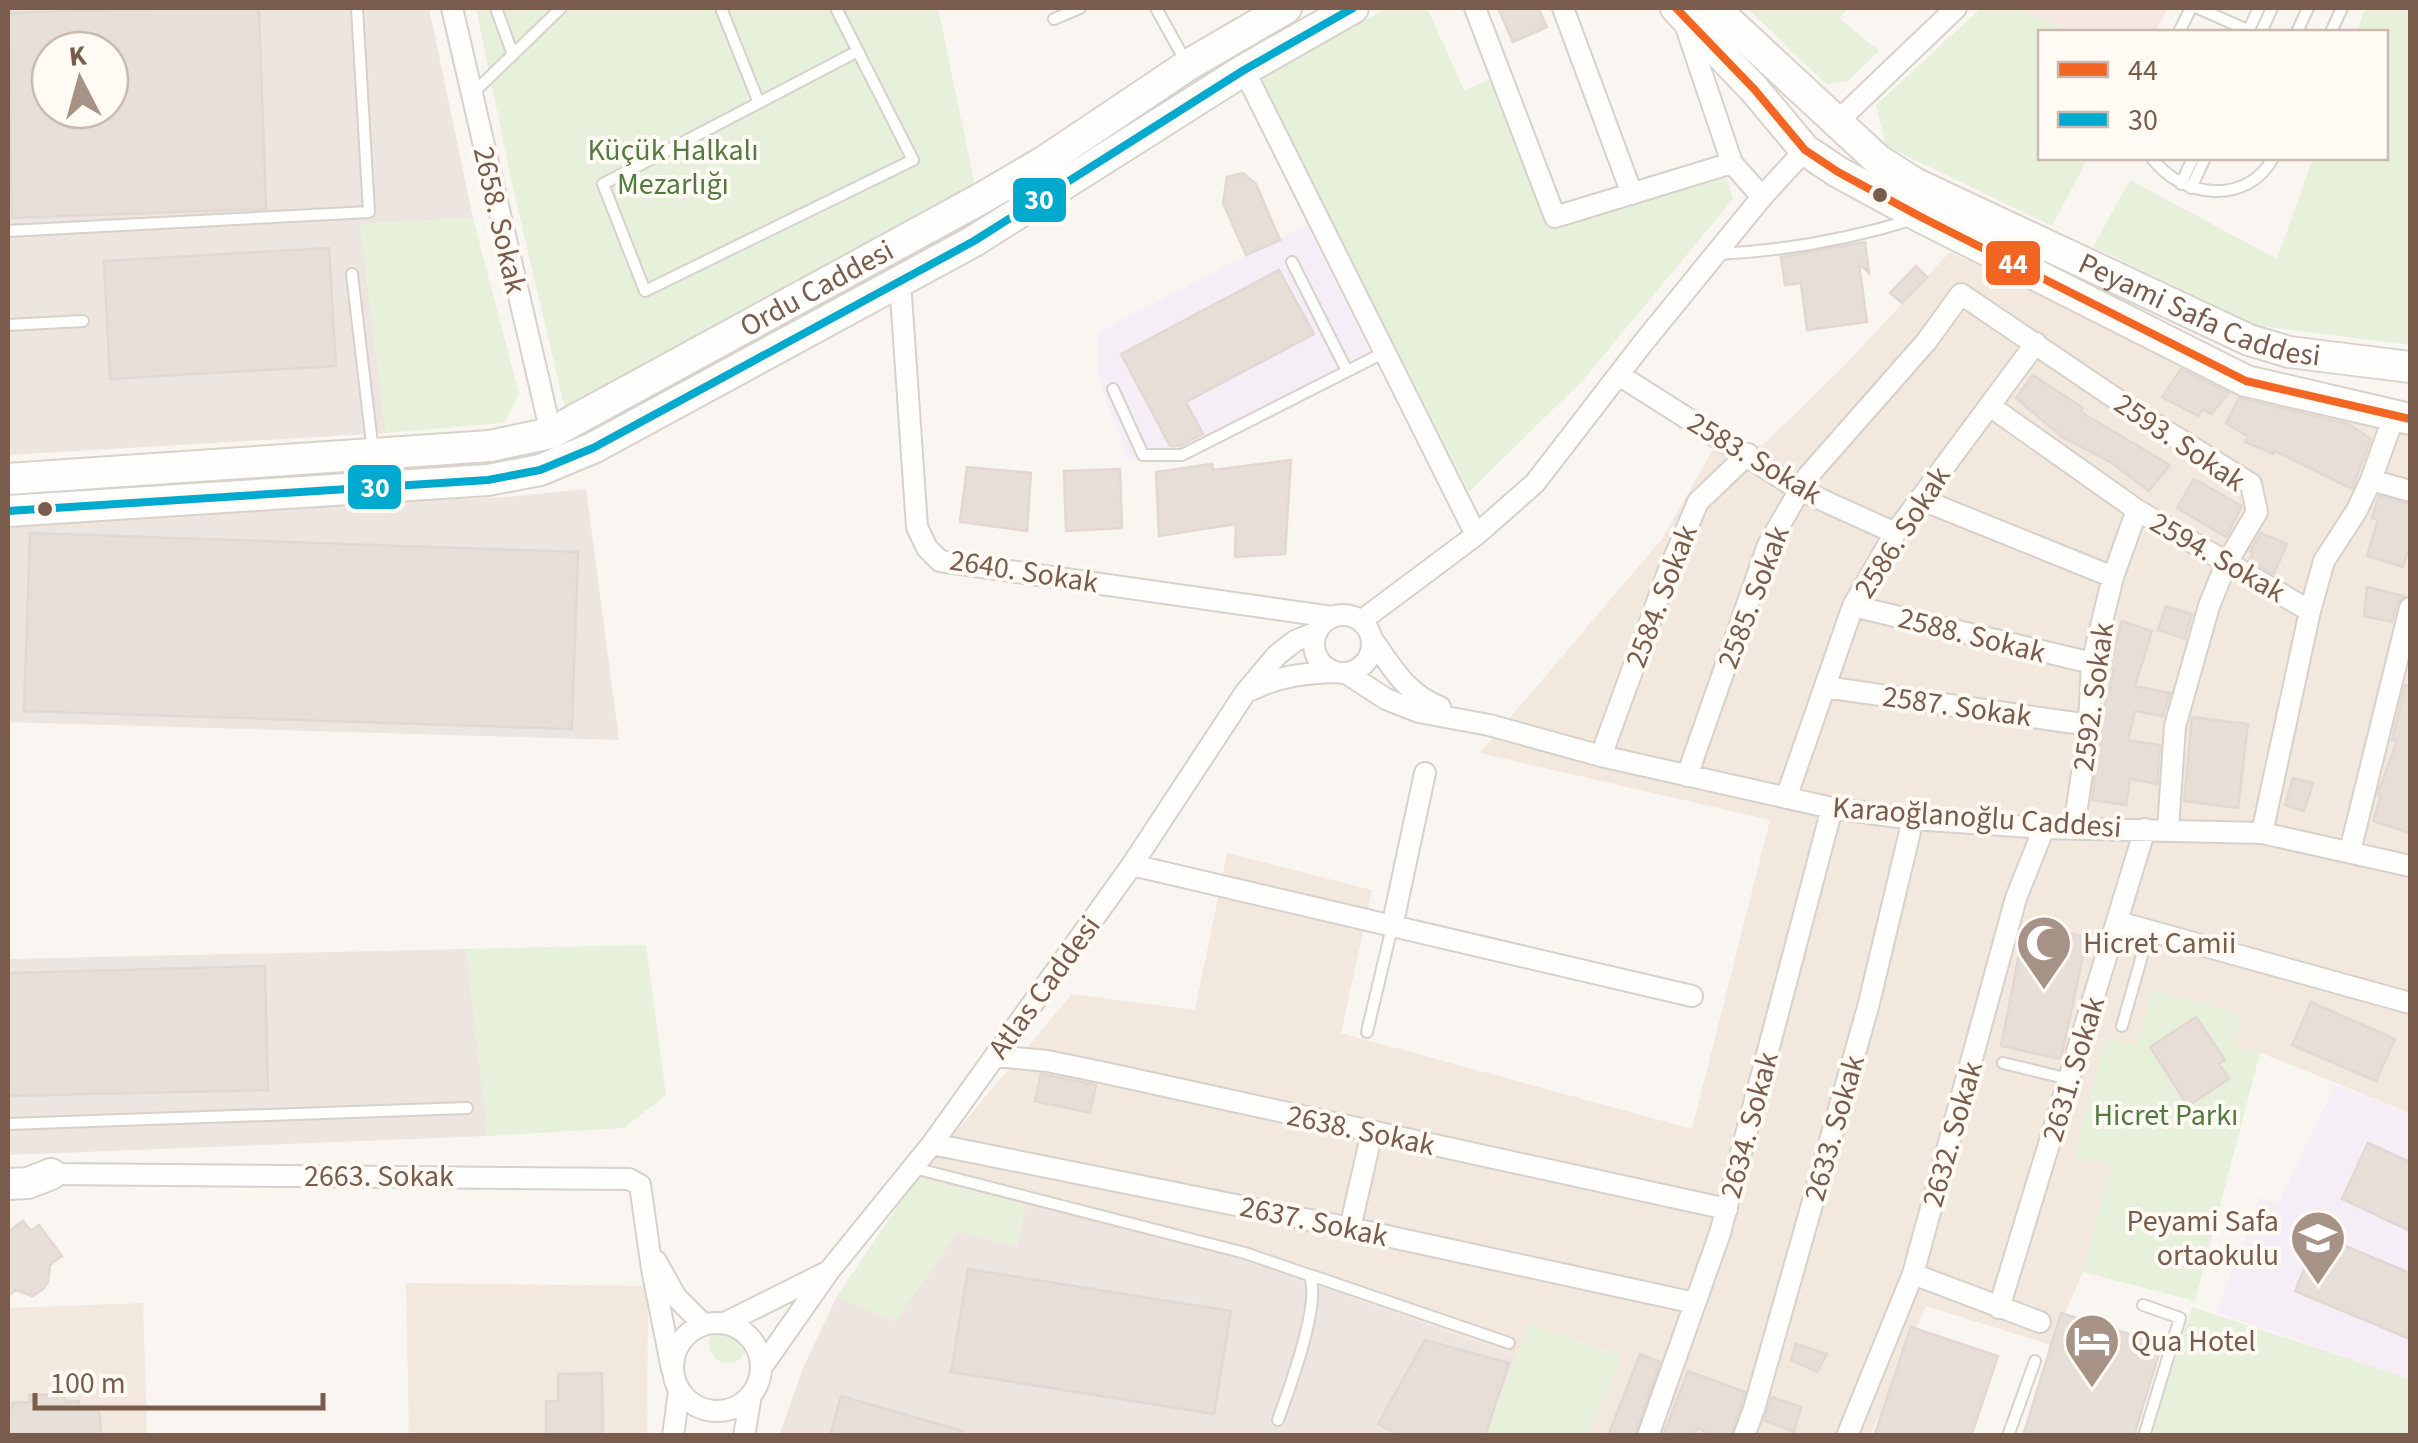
<svg xmlns="http://www.w3.org/2000/svg" width="2418" height="1443" viewBox="0 0 2418 1443" font-family="'Source Sans 3',sans-serif">
  <rect width="100%" height="100%" fill="#f9f5f0"/>
  <path fill="#f2e8de" d="M1950,252L2264,400L2410,428V1113L2261,1053L2233,1046L2241,1015L2137,1046L2106,1038L2075,1156L2111,1166L2083,1272L2051,1345L1926,1306L1870,1435H1588L1620,1355L1530,1324L1516,1357L1204,1242L916,1179L1072,994L1195,1010L1227,853L1372,890L1341,1033L1692,1129L1770,820L1480,753L1662,539L1712,451L1763,445L1843,367Z
    M406,1283L648,1286L647,1435H409Z
    M143,1303L147,1435H8V1308Z"/>
  <path fill="#f6e8e1" d="M2015,8H2168L2155,32H2072Z"/>
  <path fill="#ede5e0" fill-rule="evenodd" d="M8,8H429L473,218L360,224L386,433L8,455ZM50,50H110V110H50Z
    M586,489L619,740L8,722V519L507,497Z
    M466,949L488,1136L8,1155V959Z
    M1026,1203L1204,1242L1516,1357L1484,1435L779,1436L803,1368L837,1296L895,1321L958,1231L1017,1246Z"/>
  <path fill="#f6eef6" d="M1307,225L1376,363L1182,459L1128,460L1099,378V332Z
    M2335,1085L2410,1113V1379L2216,1313L2260,1197L2277,1205Z"/>
  <path fill="#e7f0db" d="M476,8H938L975,186L565,409L512,184Z
    M1387,8H1427L1464,90L1494,78L1553,225L1725,174L1733,199L1583,380L1469,492L1258,78Z
    M1747,8H1849L1839,18L1879,51L1848,81L1826,84Z
    M1981,8H2015L2072,32H2040V158H2088L2052,226L1886,146L1876,105Z
    M2365,8H2410V345L2260,326L2093,247L2130,180L2277,259L2313,158H2386V32H2357Z
    M473,218L519,394L504,423L386,433L360,224Z
    M646,945L666,1095L624,1128L488,1136L466,949Z
    M2152,990L2241,1014L2233,1046L2260,1053L2195,1301L2083,1272L2111,1166L2074,1156L2106,1038L2137,1045Z
    M916,1179L1026,1203L1017,1246L958,1231L895,1321L837,1296Z
    M2192,1307L2410,1379V1435H2150Z
    M1530,1324L1621,1356L1588,1435L1484,1436Z
    M709 1344a19 19 0 1 1 38 0a19 19 0 1 1-38 0Z"/>
  <path fill="#e6ded7" stroke="#e2d8d2" stroke-width="2.5" fill-rule="evenodd" d="M175,8H259L266,209L12,218L8,13ZM50,50H110V110H50Z
    M1498,8H1538L1547,27L1513,42Z
    M1243,173L1256,184L1280,240L1246,255L1223,203L1227,177Z
    M1865,242L1869,273L1859,264L1867,322L1807,330L1801,283L1785,285L1781,257Z
    M329,248L336,366L110,379L104,261Z
    M1916,266L1927,277L1902,303L1890,293Z
    M1279,270L1314,334L1186,402L1203,434L1180,446H1170L1121,354Z
    M2181,369L2229,393L2211,414L2203,409L2198,416L2162,397Z
    M2033,375L2083,408L2081,412L2170,465L2149,491L2112,463L2062,437L2016,398Z
    M2239,398L2348,424L2371,439L2352,489L2275,451L2273,454L2245,442L2248,437L2226,423Z
    M1291,460L1285,554L1235,557L1236,524L1159,536L1156,472L1212,464L1213,470Z
    M967,467L1031,473L1027,531L960,522Z
    M1120,469L1122,528L1066,531L1064,471Z
    M2194,479L2242,506L2226,537L2177,508Z
    M2379,496L2410,504V544L2403,567L2367,556L2378,520L2372,518Z
    M30,533L578,552L572,729L24,711Z
    M2261,533L2287,544L2274,574L2249,560L2253,553L2250,551Z
    M2367,587L2404,596L2397,604L2392,622L2364,616Z
    M2166,606L2192,614L2185,639L2158,630Z
    M2122,621L2152,631L2135,686L2170,693L2163,716L2135,711L2128,740L2160,745L2157,784L2130,779L2126,805L2092,800L2103,712L2114,669L2109,668Z
    M2405,685L2410,686V833L2373,821L2381,796L2378,795L2380,787L2397,741L2392,740Z
    M2192,717L2248,724L2238,808L2184,801Z
    M2293,778L2313,783L2304,811L2285,805Z
    M2025,925L2087,937L2061,1059L2001,1046Z
    M265,966L268,1090L8,1096V973Z
    M2311,1002L2395,1039L2376,1081L2292,1045Z
    M2196,1017L2225,1060L2219,1064L2229,1079L2188,1106L2150,1047Z
    M1041,1074L1096,1085L1090,1113L1035,1101Z
    M2368,1143L2410,1162V1231L2342,1199Z
    M23,1221L31,1231L39,1225L62,1256L50,1265L48,1282L42,1290L32,1296L16,1290L8,1296V1232Z
    M2319,1235L2410,1273V1339L2295,1291Z
    M968,1269L1231,1311L1214,1414L951,1372Z
    M2061,1313L2162,1344L2134,1436H2023Z
    M1911,1327L1998,1356L1971,1436H1874Z
    M1425,1340L1509,1363L1485,1436H1402L1378,1424Z
    M1796,1344L1827,1354L1817,1372L1791,1360Z
    M1640,1354L1660,1362L1635,1436H1608Z
    M1688,1371L1745,1392L1731,1436H1714L1697,1428L1694,1436H1663Z
    M602,1373L603,1436H546V1401H558V1374Z
    M65,1394V1402L79,1401V1407L99,1406L101,1436H8V1408H13L12,1403L30,1402L29,1395Z
    M841,1396L963,1431L962,1436H830Z
    M1772,1397L1801,1407L1794,1432L1764,1420Z"/>
  <g fill="none" stroke-linecap="round" stroke-linejoin="round">
    <g stroke="#d7d1cb" stroke-width="14">
      <path id="service" d="M496,8L513,55
        M721,8L759,103
        M836,8L913,160L645,291L603,184L858,51
        M1156,8L1187,64
        M2198,8L2252,32
        M1054,19L1080,8
        M2248,31L2259,8
        M2179,32L2191,8
        M2261,32L2272,8
        M2297,32L2308,8
        M2331,32L2342,8
        M471,95L561,8
        M2152,158C2181,198 2247,206 2273,158
        M2181,184L2193,158
        M2191,188L2205,158
        M8,231L369,212L357,8
        M1717,254C1785,251 1846,240 1911,220
        M1292,262L1347,371
        M352,274L373,452
        M8,325L83,321
        M1113,389L1143,455H1182L1385,352
        M2122,1026L2149,931
        M1367,1032L1392,927
        M2003,1063L2069,1079
        M8,1124L467,1108
        M914,1168L1245,1253L1309,1275C1323,1300 1288,1392 1278,1420
        M1310,1275L1509,1343
        M2143,1305L2180,1318L2144,1436
        M2008,1436L2035,1361"/>
    </g>
    <g stroke="#d7d1cb" stroke-width="24">
      <path id="minor" d="M452,8L551,433
        M1475,8L1555,217L1732,163
        M1563,8L1632,194
        M1685,24L1732,163L1762,197
        M1244,70L1476,535
        M1838,121L1956,8
        M900,281L917,527L927,548L940,561L1332,617
        M1619,375L1800,490L1895,533
        M1990,406L2137,510L2310,611L2262,833
        M2394,416L2371,480L2410,491
        M1920,499L2113,577
        M1853,606L2092,663
        M2310,611L2324,561L2357,510L2371,480
        M1314 644a29 29 0 1 1 58 0a29 29 0 1 1-58 0Z
        M1361,621L1476,535L1535,483L1643,343L1762,197L1805,150
        M1372,639C1392,667 1406,694 1440,707
        M1346,673L1386,699L1419,712L1489,725L1601,756L1832,808L1913,819L2044,828L2262,833L2410,866
        M1825,687L2089,725
        M1251,690C1279,676 1305,673 1336,672
        M1601,756L1667,575L1698,502L1748,454
        M1687,776L1768,545L1808,476L1926,342L1961,294L2134,411L2251,484L2257,512L2226,564L2209,606L2175,726L2168,829
        M1786,798L1853,606L1895,533L2036,343
        M2074,828L2089,725L2092,663L2113,577L2137,510
        M2350,851L2410,608
        M1132,865L1692,996
        M2118,922L2410,1003
        M1392,927L1425,773
        M995,1056L1047,1061L1101,1072L1727,1209
        M932,1144L1350,1228L1695,1303
        M51,1174L629,1179L640,1185L652,1269L672,1369
        M1350,1228L1372,1132
        M656,1261L676,1297L703,1324
        M1913,1274L2040,1322
        M1999,1308L2145,829
        M673 1367a44 44 0 1 1 88 0a44 44 0 1 1-88 0Z
        M725,1323L827,1272
        M761,1368L829,1271L932,1144L1132,865L1245,693L1277,655L1295,641L1317,632
        M673,1436L679,1391
        M744,1436L751,1395
        M1648,1436L1720,1233L1832,808
        M1744,1436L1754,1409L1868,1007L1913,819
        M1847,1436L1913,1274L2016,898L2044,828"/>
    </g>
    <g stroke="#d9d2cb" stroke-width="34">
      <g id="secondary">
        <path d="M1676,8L1754,89L1805,150L1838,172L1921,217L2246,381L2410,419"/>
        <path id="s1" d="M1714,8L1878,160L1914,183L2249,340L2289,352L2410,367"/>
        <path id="s2" d="M8,479L490,446L551,433L982,198L1045,161L1188,65L1286,8"/>
        <path d="M8,511L488,480L540,470L593,448L974,241L1244,70L1353,8"/>
        <path d="M8,1184L28,1183L51,1174"/>
      </g>
    </g>
    <use href="#service" stroke="#fefefd" stroke-width="10"/>
    <use href="#minor" stroke="#fefefd" stroke-width="20"/>
    <use href="#secondary" stroke="#fefefd" stroke-width="30"/>
    <g stroke="#fffaf3" stroke-width="15">
      <path id="bus-1" d="M1676,8L1754,89L1805,150L1838,172L1921,217L2246,381L2410,419"/>
    </g>
    <g stroke="#fffaf3" stroke-width="15">
      <path id="bus-2" d="M8,511L488,480L540,470L593,448L974,241L1244,70L1353,8"/>
    </g>
    <use href="#bus-1" stroke="#f26522" stroke-width="8"/>
    <use href="#bus-2" stroke="#00a9ce" stroke-width="8"/>
  </g>
  <defs>
    <g id="mosque-pin" transform="scale(2.875)"><path d="M0 17L-7.5 6A9.5 9.5 0 1 1 7.5 6Z" fill="#a69286" stroke="#fffaf3"/><path d="M3.5-4.9A6 6 0 1 0 3.5 4.9A5 5 0 1 1 3.5-4.9Z" fill="#fff"/></g>
    <g id="school-pin" transform="scale(2.875)"><path d="M0 17L-7.5 6A9.5 9.5 0 1 1 7.5 6Z" fill="#a69286" stroke="#fffaf3"/><path d="M0-5L7-2L0 1L-7-2ZM-4 1L0 2.5L4 1V4Q0 6-4 4Z" fill="#fff"/></g>
    <g id="hotel-pin" transform="scale(2.875)"><path d="M0 17L-7.5 6A9.5 9.5 0 1 1 7.5 6Z" fill="#a69286" stroke="#fffaf3"/><path d="M-6-4.5h1.5V1H6V5H4.5V3h-9V5H-6ZM-4 0a1.8 1.8 0 1 1 3.6 0ZM.5 0V-2.5h3Q6-2.5 6 0Z" fill="#fff"/></g>
  </defs>
  <g fill-rule="evenodd">
    <use href="#mosque-pin" x="2044" y="943"/>
    <use href="#school-pin" x="2318" y="1238"/>
    <use href="#hotel-pin" x="2092" y="1341"/>
  </g>
  <g fill="#7a5c4d" stroke="#fffaf3" stroke-width="4">
    <circle cx="1880" cy="195" r="9"/>
    <circle cx="45" cy="509" r="9"/>
  </g>
  <g text-anchor="middle" stroke-width="8" stroke-linejoin="round" paint-order="stroke">
    <g font-size="30" fill="#537a41" stroke="#fffaf3">
      <text x="673" y="160">Küçük Halkalı<tspan x="673" dy="34">Mezarlığı</tspan></text>
      <text x="2166" y="1125">Hicret Parkı</text>
    </g>
    <g font-size="30" fill="#7a5c4d" stroke="#fffaf3">
      <text transform="translate(500 220) rotate(77)" y="10">2658. Sokak</text>
      <text dy="10" stroke="none"><textPath href="#s2" startOffset="848">Ordu Caddesi</textPath></text>
      <text dy="10" stroke="none"><textPath href="#s1" startOffset="580">Peyami Safa Caddesi</textPath></text>
      <text transform="translate(2180 442) rotate(34)" y="10">2593. Sokak</text>
      <text transform="translate(1755 458) rotate(31)" y="10">2583. Sokak</text>
      <text transform="translate(1902 532) rotate(-57)" y="10">2586. Sokak</text>
      <text transform="translate(2218 557) rotate(30)" y="10">2594. Sokak</text>
      <text transform="translate(1024 571) rotate(9)" y="10">2640. Sokak</text>
      <text transform="translate(1661 596) rotate(-69)" y="10">2584. Sokak</text>
      <text transform="translate(1753 597) rotate(-69)" y="10">2585. Sokak</text>
      <text transform="translate(1972 635) rotate(14)" y="10">2588. Sokak</text>
      <text transform="translate(2093 697) rotate(-82)" y="10">2592. Sokak</text>
      <text transform="translate(1957 706) rotate(8)" y="10">2587. Sokak</text>
      <text transform="translate(1977 817) rotate(4)" y="10">Karaoğlanoğlu Caddesi</text>
      <text transform="translate(1044 987) rotate(-54)" y="10">Atlas Caddesi</text>
      <text transform="translate(2073 1069) rotate(-73)" y="10">2631. Sokak</text>
      <text transform="translate(1749 1125) rotate(-75)" y="10">2634. Sokak</text>
      <text transform="translate(1834 1128) rotate(-74)" y="10">2633. Sokak</text>
      <text transform="translate(1361 1130) rotate(12)" y="10">2638. Sokak</text>
      <text transform="translate(1952 1134) rotate(-74)" y="10">2632. Sokak</text>
      <text x="379" y="1186">2663. Sokak</text>
      <text transform="translate(1314 1221) rotate(12)" y="10">2637. Sokak</text>
    </g>
    <g font-size="30" fill="#7a5c4d" stroke="#fffaf3" text-anchor="start">
      <text x="2083" y="953">Hicret Camii</text>
      <text x="2279" y="1231" text-anchor="end">Peyami Safa<tspan x="2279" dy="34">ortaokulu</tspan></text>
      <text x="2131" y="1351">Qua Hotel</text>
    </g>
  </g>
  <g stroke="#fffaf3" stroke-width="4">
    <rect x="1011" y="176" width="57" height="48" rx="10" fill="#00a9ce"/>
    <rect x="1984" y="239" width="58" height="48" rx="10" fill="#f26522"/>
    <rect x="346" y="463" width="57" height="48" rx="10" fill="#00a9ce"/>
  </g>
  <g font-size="28" text-anchor="middle" font-weight="bold" fill="#fff">
    <text x="1039" y="209">30</text>
    <text x="2013" y="273">44</text>
    <text x="375" y="497">30</text>
  </g>
  <rect width="2418" height="1443" fill="none" stroke="#7a5c4d" stroke-width="20"/>
  <rect x="2038" y="30" width="350" height="130" fill="#fffaf3" stroke="#cabbb1" stroke-width="2.5"/>
  <rect x="2058" y="62" width="50" height="15" fill="#f26522" stroke="#cabbb1" stroke-width="2.5"/>
  <text x="2128" y="80" font-size="30" fill="#7a5c4d">44</text>
  <rect x="2058" y="112" width="50" height="15" fill="#00a9ce" stroke="#cabbb1" stroke-width="2.5"/>
  <text x="2128" y="130" font-size="30" fill="#7a5c4d">30</text>
  <g transform="translate(80 80) rotate(354)"><circle r="48" fill="#fffaf3" stroke="#cabbb1" stroke-width="2.5"/>
  <path d="M0-8L18 38L0 25L-18 38Z" fill="#a69286"/>
  <text y="-15" font-size="28" font-weight="bold" text-anchor="middle" fill="#7a5c4d">K</text>
  </g>
  <path d="M35 1393v15h288v-15" fill="none" stroke="#7a5c4d" stroke-width="5"/>
  <text x="50" y="1393" font-size="30" fill="#7a5c4d" stroke="#fffaf3" stroke-width="8" paint-order="stroke">100 m</text>
</svg>
